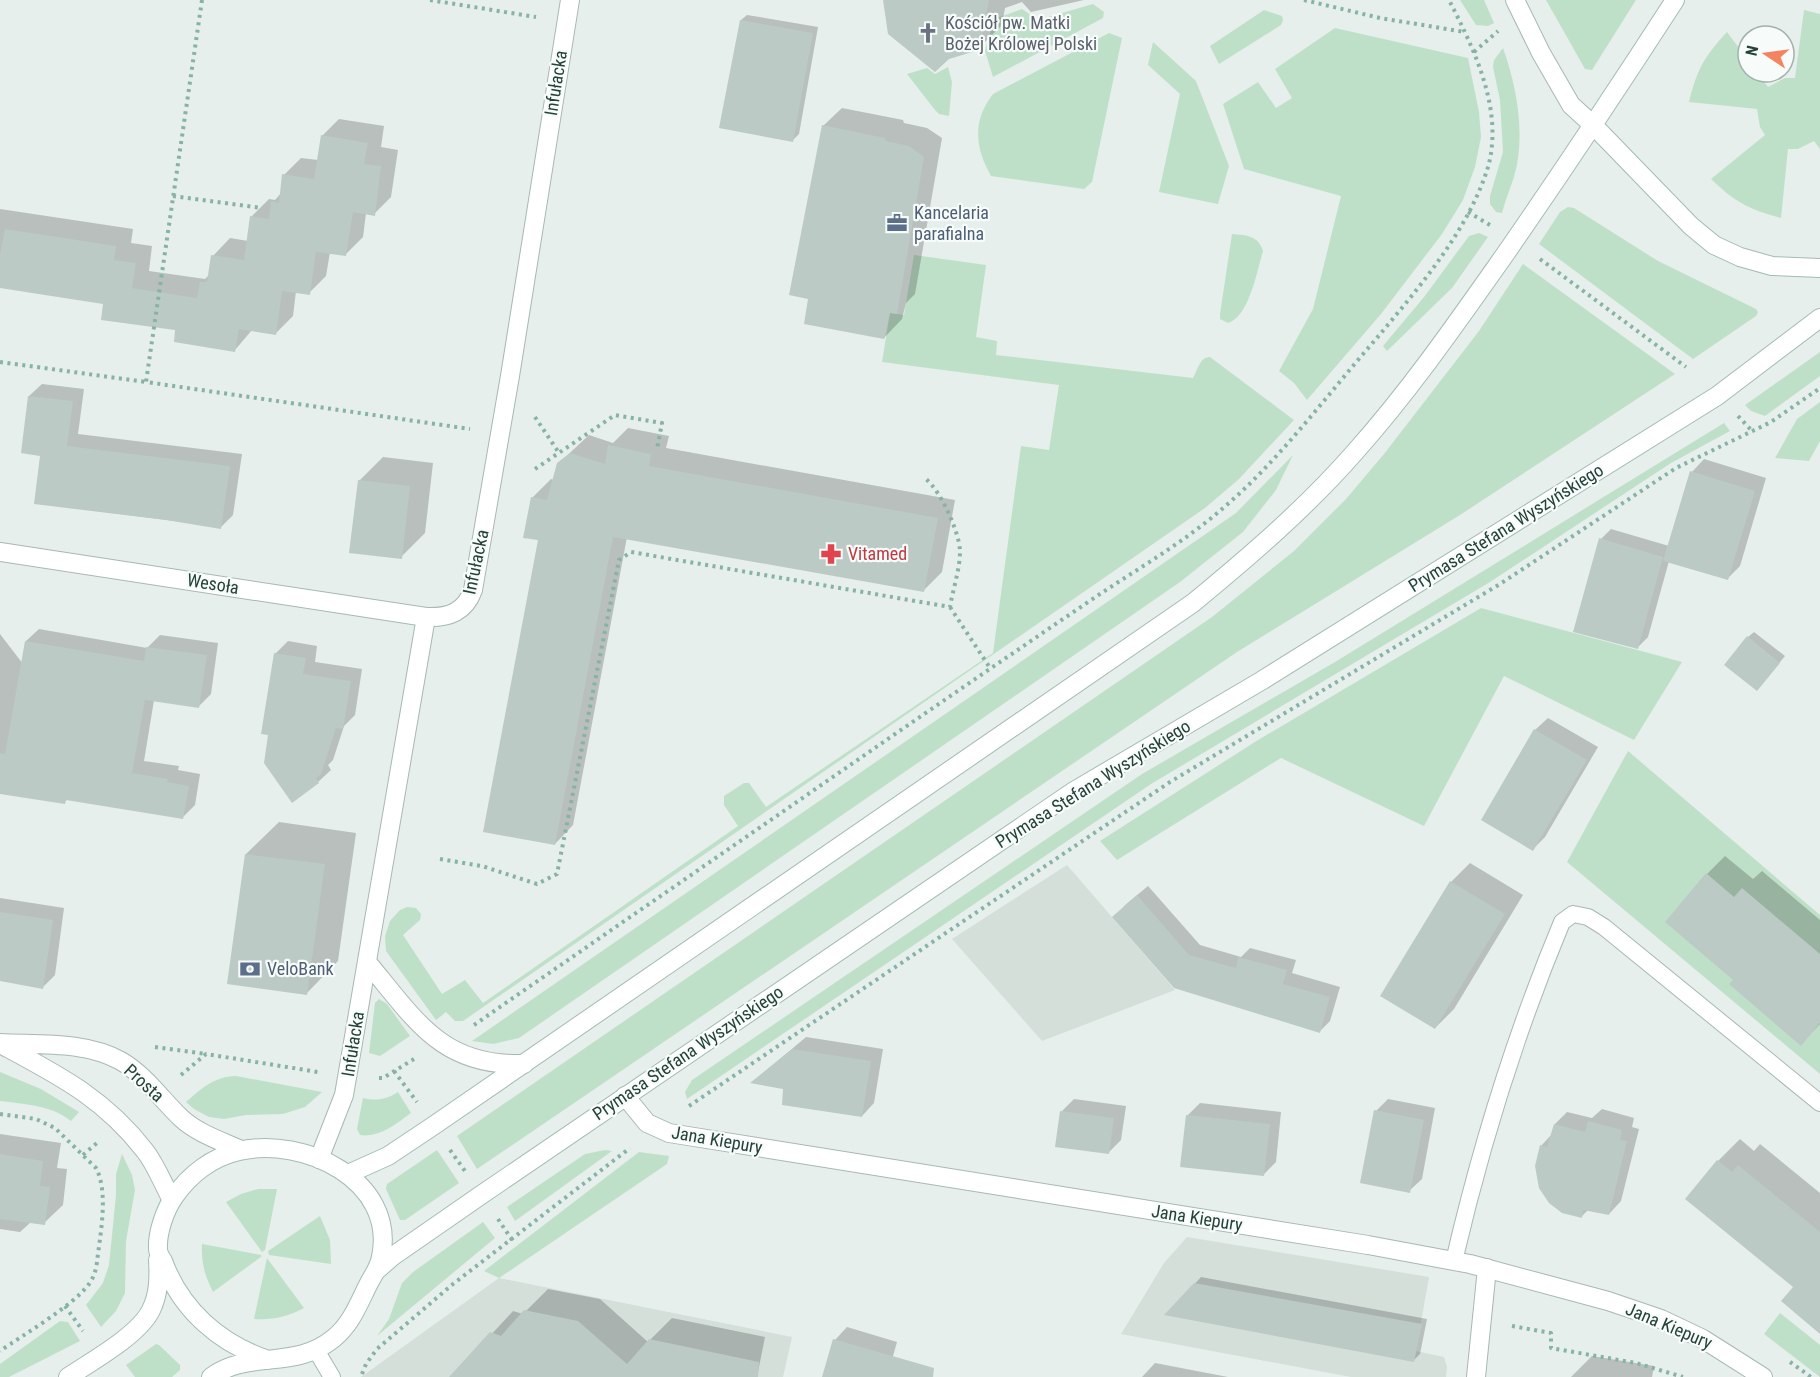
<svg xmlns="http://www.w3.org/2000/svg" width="1820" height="1377" viewBox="0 0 1820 1377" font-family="'Roboto Condensed',sans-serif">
  <rect width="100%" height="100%" fill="#e6efeb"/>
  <path fill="#d4dfda" d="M1067,865L1175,990L1042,1041L952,939Z
    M1187,1237L1429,1277L1416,1351L1444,1357L1447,1367L1446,1377H1351L1121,1334L1164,1263Z
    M499,1278L792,1337L783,1377H361Z"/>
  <path fill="#bfe0c8" d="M1460,0H1484L1494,23L1488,26L1476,25Z
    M1546,0H1636L1592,70L1585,69Z
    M1093,4L1104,12L1103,18L993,77L985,51L994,19L1022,9L1038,20Z
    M1264,10L1282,16L1283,20L1281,25L1219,64L1210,46Z
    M1804,10L1820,14V149L1814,141L1798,149H1788L1781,218C1748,209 1735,202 1711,179L1765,135L1760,127L1757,109L1689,102C1697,69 1704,57 1727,32L1748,60V72H1757L1768,87L1785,78H1795Z
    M1335,28L1468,58L1479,112L1481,137L1475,167L1463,200L1442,234L1381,314L1307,400L1294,383L1279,371L1313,309L1341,196L1244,169L1223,104L1258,82L1276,108L1292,98L1275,69Z
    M1109,33L1122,38L1092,182L1084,189L991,176C975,148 972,121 993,94Z
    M1153,42L1196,81L1229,166L1218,204L1159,192L1180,94L1148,65Z
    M1503,48C1517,87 1526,136 1514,177C1510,189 1505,201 1502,213L1496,212L1490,204V196L1503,152L1500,100L1493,67L1494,60Z
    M948,67L952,82L949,116L939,114L935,110L907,74L927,68L935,74Z
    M1568,207L1574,208L1658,261L1756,309L1758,312L1756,316L1693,359L1539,244L1560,212Z
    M1479,233L1488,237L1452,288L1387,351L1383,346L1424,297L1469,236Z
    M1232,234C1246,235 1259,236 1263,251C1257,271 1249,317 1228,323L1220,319V314Z
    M914,255L986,265L976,337L997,341L996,355L1193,378C1198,369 1200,357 1210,357L1294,420L1239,479L1205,508L463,1021H455L446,1012L436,1020L386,951L385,936L390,921L400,910L407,907L416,908L421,914L420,920L403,935L442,994L465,980L483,1003L738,826L724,805V796L744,783H749L766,807L993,653L1021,446L1049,450L1059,385L882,362L890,313L904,315Z
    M1523,264L1675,374L1460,515L1237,652L477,1169L457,1136L1212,617L1294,551L1346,499L1384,454L1479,331Z
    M1820,352V376L1765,416L1751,411L1745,405Z
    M1820,402V441L1809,461L1775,458L1797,419Z
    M1724,423L1730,431L1671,463L1490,582L1151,784L687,1099L685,1092L692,1080L1142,774L1335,662Z
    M1293,455L1276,490L1243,532L1180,582L519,1038L493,1044L472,1041L1236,513Z
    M1481,608L1682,662L1634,740L1504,676L1424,826L1281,758L1117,860L1100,841L1258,740Z
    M1628,751L1820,915V1074L1567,862Z
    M379,999L387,1004L410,1036L380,1056L369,1053L375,1003Z
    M0,1072L41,1089L79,1112L71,1121C52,1105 23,1104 0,1101Z
    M236,1076L322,1092L305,1107L283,1114L246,1115L224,1119L209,1117L194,1109L186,1102C202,1088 213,1077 236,1076Z
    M398,1092L411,1113C396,1124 379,1138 360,1135L357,1129L363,1098C376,1101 386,1100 398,1092Z
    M437,1150L459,1183L405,1220H400L386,1189L387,1184Z
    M605,1150L612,1151L515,1221L507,1207L585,1154Z
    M639,1152L669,1156L667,1164L499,1278L484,1271Z
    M122,1154L132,1175L135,1190L126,1241L125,1293L116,1311L101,1327L86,1305L103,1283L109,1265L116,1195V1174Z
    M258,1189H277L265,1250L262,1252L226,1202L241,1194Z
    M320,1216L330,1240L331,1264L269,1255L268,1251Z
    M483,1222L495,1238L377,1336L389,1319L402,1283L413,1272Z
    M202,1244L261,1255L262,1256L213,1292C205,1276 201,1263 202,1244Z
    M267,1258L304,1308C287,1317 274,1320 254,1319Z
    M1780,1313L1820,1345V1377L1764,1334Z
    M60,1321L68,1322L80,1341L9,1377H0V1364Z
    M156,1344L159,1345L180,1365V1370L172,1377H135L126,1365Z"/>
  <path fill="#0003" d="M885,0H1084L1031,12L1022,2L1005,8L1002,25L978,49Z
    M747,15L818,27L799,134L793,140L741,20Z
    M842,108L903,120L904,123L927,128L942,138L915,294L906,303L902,319L884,338L823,126Z
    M339,119L384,126L381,147L398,150L391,197L374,214L366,213L363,237L345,255L330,252L326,276L309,293L296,291L293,316L275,334L252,330L235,350L105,303L0,287V209L133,229L131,243L152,246L149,271L205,279L210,274L213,256L230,238L248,241L252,216L269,199L275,200L281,193L284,175L301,158L318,160L322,136Z
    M42,384L84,389L78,434L242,454L233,515L221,527L36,503L42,455L29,396Z
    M628,428L669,436L666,448L955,500L942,572L923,591L627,537L573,825L555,844L539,539L532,498L551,479L554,480L558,464L589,435L613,443Z
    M383,457L433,463L425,533L401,557L359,481Z
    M1704,459L1766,478L1740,566L1727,579L1669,561L1648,637L1637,648L1601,539L1611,529L1669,546L1692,472Z
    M39,629L147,648L160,635L218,643L211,694L198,707L154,700L144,761L179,766L178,770L200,774L195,805L182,818L68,799L64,802L0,793V634L23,664L26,641Z
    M1754,632L1785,656L1762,684L1748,637Z
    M288,641L317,646L315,662L362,669L355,715L344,726L333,760L328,765L331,770L318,782L270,734L275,654Z
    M1548,718L1598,747L1545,837L1533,849L1535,730Z
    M279,822L356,833L338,961L306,994L246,854Z
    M1725,856L1753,879L1762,871L1820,920V1024L1801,1044L1735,980L1707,874Z
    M1470,863L1523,895L1454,1009L1435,1028L1382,995L1451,882Z
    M1148,886L1200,945L1241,957L1250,948L1296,960L1292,973L1340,987L1330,1021L1319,1032L1175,987L1124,906Z
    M0,898L64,908L55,975L43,987L0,980Z
    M806,1037L883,1049L874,1103L862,1116L784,1088L753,1082Z
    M1074,1099L1126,1106L1121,1140L1108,1153L1062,1111Z
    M1388,1099L1435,1108L1422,1179L1409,1191L1376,1111Z
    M1200,1103L1281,1112L1276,1162L1263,1175L1187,1116Z
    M1602,1109L1634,1118L1632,1127L1639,1129L1621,1201L1609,1214L1589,1209L1582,1216L1541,1146L1552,1134L1555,1124L1567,1112L1592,1118Z
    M0,1134L61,1143L57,1168L67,1169L63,1205L44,1223L31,1222L20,1232L0,1229Z
    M1740,1139L1754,1151L1760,1144L1820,1193V1332L1795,1287L1687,1199L1718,1161Z
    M1201,1277L1427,1319L1420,1354L1414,1360L1167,1314Z
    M548,1289L600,1299L648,1342L672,1318L765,1337L757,1377H452L513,1311L523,1314Z
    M847,1327L897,1342L887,1377H824L835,1340Z
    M1592,1356L1654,1366L1652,1377H1571Z
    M1155,1363L1228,1377H1142Z"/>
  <path fill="#bbcac4" d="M883,0H989L979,50L949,59L935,72L888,34Z
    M740,20L813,33L793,142L719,128Z
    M822,125L885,138L886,141L909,146L924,157L897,314L890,313L884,339L804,324L808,299L789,295Z
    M321,135L368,143L364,164L381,166L375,216L353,212L346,256L316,252L310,295L282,291L276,335L239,329L235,352L174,342L175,330L101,320L103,304L0,288V255L5,229L116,246L114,260L136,263L132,288L197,298L200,282H207L211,255L244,260L250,216L269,219L271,201L279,203L282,174L314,179Z
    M28,396L73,401L67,446L230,466L221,529L166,520L34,504L40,456L21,453Z
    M608,445L651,454L649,466L938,518L924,592L613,537L555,845L483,832L538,540L523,538L531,497L547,500L557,463L570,453L605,464Z
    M1690,471L1755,491L1728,580L1663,561Z
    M358,480L410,486L402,559L349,553Z
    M1599,538L1663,557L1638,649L1573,632Z
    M1747,636L1780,663L1757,691L1724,665Z
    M25,641L144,661L146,647L207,655L199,708L145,700L132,773L168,779L167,782L189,786L183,819L66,800L65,804L0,794V753L5,754Z
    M274,653L306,658L303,674L351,681L343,729L336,728L321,774L316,778L319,783L292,803L264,763L268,735L261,734Z
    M1534,729L1587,760L1533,851L1481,820Z
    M245,854L325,864L307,995L227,984Z
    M1706,873L1734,897L1742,888L1820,954V1023L1801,1046L1729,984L1733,980L1665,922Z
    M1450,881L1505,914L1435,1029L1380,996Z
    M1137,895L1189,955L1236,968L1238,957L1287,970L1283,984L1330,997L1320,1033L1174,988L1112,917Z
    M0,912L53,920L43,989L0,981Z
    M792,1049L871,1061L862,1117L782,1105L783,1089L750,1083Z
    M1374,1110L1424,1120L1410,1193L1360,1183Z
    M1060,1111L1114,1118L1109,1154L1055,1147Z
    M1186,1115L1270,1124L1264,1176L1180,1167Z
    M1588,1121L1622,1130L1620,1140L1627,1141L1609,1215L1583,1210L1582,1218L1562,1213L1549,1203L1539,1188L1535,1166L1540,1145L1547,1147L1554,1124L1585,1132Z
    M0,1154L43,1161L40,1186L50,1187L45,1225L0,1219Z
    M1717,1160L1732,1172L1738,1165L1820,1232V1334L1781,1301L1793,1287L1685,1199Z
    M1194,1283L1422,1324L1414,1362L1164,1315Z
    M524,1310L578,1321L627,1364L649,1339L759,1362L758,1377H449L490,1332L501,1336Z
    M833,1339L934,1368L933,1377H822Z"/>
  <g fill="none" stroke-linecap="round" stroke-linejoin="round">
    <g stroke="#a8b8b2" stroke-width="18">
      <path id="service" d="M1454,1261C1481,1145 1516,1032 1562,922L1573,914L1588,917L1604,927L1820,1103
        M316,1350L332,1377"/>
    </g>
    <g stroke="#a8b8b2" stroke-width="20">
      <path id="minor" d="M0,552L426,617
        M367,962C415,1019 441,1067 524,1064
        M625,1096L647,1123L669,1133L1368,1245L1470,1264L1608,1301L1661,1319L1703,1339L1763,1377
        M319,1159L344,1095L426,617C449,618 465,612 473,590L510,376L570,0
        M1476,1377L1487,1268"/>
    </g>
    <g stroke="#a8b8b2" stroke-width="20">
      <path id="tertiary" d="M1515,0L1541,53L1571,105L1594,126
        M0,1043C40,1045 85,1041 121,1061C145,1075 161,1099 181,1118C197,1133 221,1141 241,1150
        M4,1046C60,1076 105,1099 145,1151C156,1165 163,1184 172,1200"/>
    </g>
    <g stroke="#a4bbb3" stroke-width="20">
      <path id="secondary" d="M1594,126L1691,226L1714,245L1740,257L1772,266L1820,268
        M348,1174L388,1156L433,1126L1193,603C1250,556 1306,508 1355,452C1411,389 1458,321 1506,253C1564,169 1620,85 1675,0
        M377,1270L393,1256L481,1195L1074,791L1261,681L1717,396L1820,318
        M68,1377C92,1361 139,1335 151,1310C159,1294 159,1277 158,1260
        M211,1377C250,1349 294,1371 334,1338C351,1324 358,1305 368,1285C373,1275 379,1268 381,1257C397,1180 303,1136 239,1151C212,1157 189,1175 174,1197C165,1210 157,1233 158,1249C158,1253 161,1258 163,1261C181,1310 219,1343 268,1360"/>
    </g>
    <path stroke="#86b3a5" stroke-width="4" stroke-dasharray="3 4.5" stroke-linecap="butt" d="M202,0L146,382L470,429
      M430,0L536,17
      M1304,0L1380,18L1465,32
      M1474,52L1498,31
      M173,196L262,208
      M1468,212L1490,225
      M1540,259L1686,367
      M0,362L146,382
      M1738,416L1752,431
      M535,417L559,453
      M535,469L615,415L662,423L657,449
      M950,607L990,668
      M440,859L482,866L537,884L557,874L619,560L631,552L950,607C953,589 960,569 960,551C959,531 941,492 926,479
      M474,1025C614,928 755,831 895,734C962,688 1029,642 1097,596C1139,568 1184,542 1222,509C1278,462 1327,395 1376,339C1417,290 1469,230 1488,167C1504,110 1474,49 1449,0
      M155,1047L206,1054
      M394,1071L417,1102
      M181,1075L206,1054L318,1072
      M379,1078H383L414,1059
      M689,1106L1170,782L1500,584L1676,468L1771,422L1820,388
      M0,1114L36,1119L55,1128L96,1168C109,1193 100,1235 97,1262C96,1270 94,1277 89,1284C74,1305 23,1335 0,1351
      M450,1150L465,1171
      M83,1155L98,1142
      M498,1219L512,1240
      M65,1306L83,1331
      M1512,1326L1551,1333V1348L1636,1363L1683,1377
      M1790,1362L1811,1377
      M362,1374L366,1364L377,1349L453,1284L630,1148"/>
    <use href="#service" stroke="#fff" stroke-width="16"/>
    <use href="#minor" stroke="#fff" stroke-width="18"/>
    <use href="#tertiary" stroke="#fff" stroke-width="18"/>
    <use href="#secondary" stroke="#fff" stroke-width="18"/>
  </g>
  <defs>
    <g id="church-bare" transform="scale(1.62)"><path d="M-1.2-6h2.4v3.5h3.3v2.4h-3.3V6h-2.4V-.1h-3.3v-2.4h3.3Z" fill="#6b7280" stroke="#f7fbf9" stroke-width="2.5" paint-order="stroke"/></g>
    <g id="office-bare" transform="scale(1.62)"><path d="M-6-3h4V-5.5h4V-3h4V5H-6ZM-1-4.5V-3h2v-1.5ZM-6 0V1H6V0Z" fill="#5c6f8a" stroke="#f7fbf9" stroke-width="2.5" paint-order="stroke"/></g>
    <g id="pharmacy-bare" transform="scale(1.62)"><path d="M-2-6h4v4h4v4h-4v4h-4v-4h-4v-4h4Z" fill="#e0444e" stroke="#f7fbf9" stroke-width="2.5" paint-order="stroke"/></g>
    <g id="bank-bare" transform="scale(1.62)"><path d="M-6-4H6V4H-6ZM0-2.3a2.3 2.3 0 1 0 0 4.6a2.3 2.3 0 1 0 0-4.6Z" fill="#5c6f8a" stroke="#f7fbf9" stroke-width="2.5" paint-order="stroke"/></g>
  </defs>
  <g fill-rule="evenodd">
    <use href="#church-bare" x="928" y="33"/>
    <use href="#office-bare" x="897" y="223"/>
    <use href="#pharmacy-bare" x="831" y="554"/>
    <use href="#bank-bare" x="250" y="969"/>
  </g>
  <g text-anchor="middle" stroke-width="4.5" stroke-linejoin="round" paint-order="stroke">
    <g font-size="18" fill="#5b616d" stroke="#f7fbf9" text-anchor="start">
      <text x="945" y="29">Kościół pw. Matki<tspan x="945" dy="21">Bożej Królowej Polski</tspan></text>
    </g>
    <g font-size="18" fill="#24423a" stroke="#f7fbf9">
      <text transform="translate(556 83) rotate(-81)" y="6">Infułacka</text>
      <text transform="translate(1506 528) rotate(-32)" y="6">Prymasa Stefana Wyszyńskiego</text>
      <text transform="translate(476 562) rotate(-78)" y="6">Infułacka</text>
      <text transform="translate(213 584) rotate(9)" y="6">Wesoła</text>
      <text transform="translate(1093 784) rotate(-32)" y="6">Prymasa Stefana Wyszyńskiego</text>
      <text transform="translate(353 1044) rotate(-81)" y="6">Infułacka</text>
      <text transform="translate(688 1053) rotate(-34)" y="6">Prymasa Stefana Wyszyńskiego</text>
      <text transform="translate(144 1083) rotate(42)" y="6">Prosta</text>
      <text transform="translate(717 1140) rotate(10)" y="6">Jana Kiepury</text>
      <text transform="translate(1197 1218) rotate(9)" y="6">Jana Kiepury</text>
      <text transform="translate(1669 1326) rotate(23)" y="6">Jana Kiepury</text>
    </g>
    <g font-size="18" fill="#4e5e75" stroke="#f7fbf9" text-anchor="start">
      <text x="914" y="219">Kancelaria<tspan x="914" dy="21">parafialna</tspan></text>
      <text x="267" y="975">VeloBank</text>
    </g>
    <g font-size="18" fill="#be3a42" stroke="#f7fbf9" text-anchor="start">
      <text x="848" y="560">Vitamed</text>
    </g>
  </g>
  <g transform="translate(1766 54) rotate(283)"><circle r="28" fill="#f7fbf9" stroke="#a3b1ad" stroke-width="1.5"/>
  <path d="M0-4.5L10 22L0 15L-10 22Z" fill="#f4845f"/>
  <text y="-9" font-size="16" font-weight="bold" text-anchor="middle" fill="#24423a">N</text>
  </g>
</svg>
